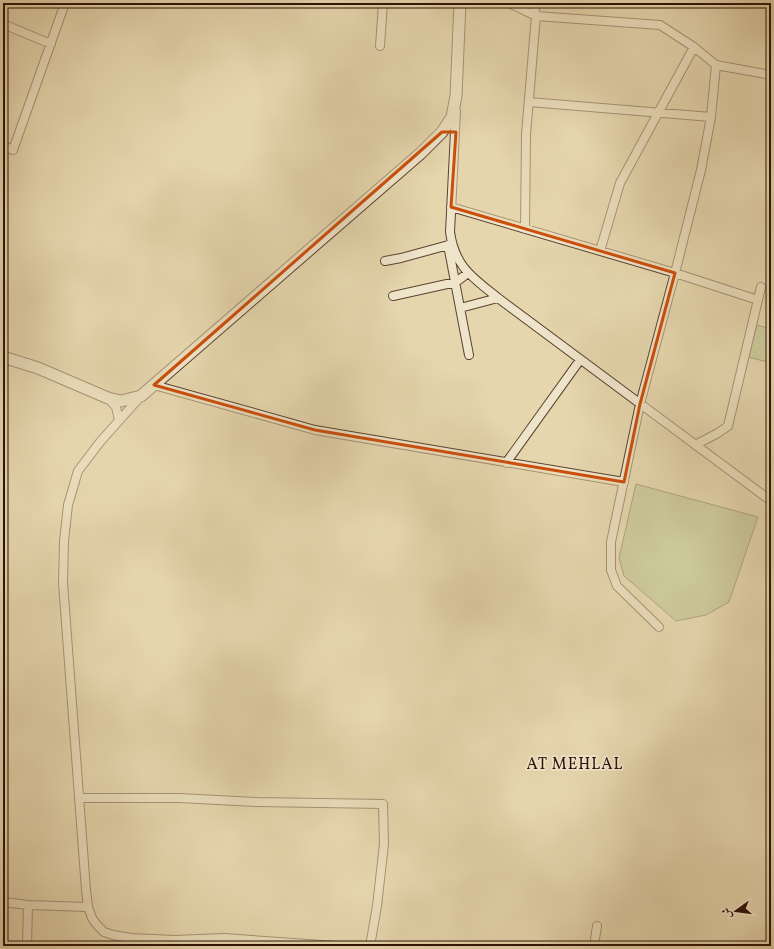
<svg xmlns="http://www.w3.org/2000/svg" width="774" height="949" viewBox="0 0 774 949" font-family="Vollkorn,Amiri,serif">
  <rect width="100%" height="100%" fill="#e5d6ad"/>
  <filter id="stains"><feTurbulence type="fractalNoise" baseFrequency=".005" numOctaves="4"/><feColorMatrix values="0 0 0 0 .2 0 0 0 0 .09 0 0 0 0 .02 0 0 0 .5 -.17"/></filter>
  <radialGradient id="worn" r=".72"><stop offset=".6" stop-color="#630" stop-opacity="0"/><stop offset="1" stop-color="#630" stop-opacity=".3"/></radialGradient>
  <path fill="#b2be8b" stroke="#706848" d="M757,325L771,329V363L748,357Z
    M636,484L758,517L729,602L706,615L676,621L624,576L619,558Z"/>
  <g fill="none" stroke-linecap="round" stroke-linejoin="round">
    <g stroke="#5c422f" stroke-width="10">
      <path id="minor" d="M509,3L536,16L660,25L694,47L716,65L771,75
        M3,5L4,3
        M3,24L51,44
        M380,46L383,3
        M529,102L711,117
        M456,111L450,232C455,267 472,277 498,298L771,501
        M3,146L13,150L65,3
        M451,207L675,273L758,300
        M525,229L526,134L536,16L534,3
        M448,245L469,355
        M600,251L620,183L694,47
        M385,261L401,258L452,244
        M393,296L456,282L468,273
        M460,308L498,298
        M154,385L315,430L624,482
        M141,396L100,442L78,471L68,505L64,541L63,583L86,890L88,907L92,918L97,925L104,932L113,935L131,938L174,940L224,938L336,946
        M108,398L116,407L119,420
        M695,445L718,433L728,426L761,287
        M506,463L580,360
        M659,627L617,586L611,570V542L640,404L675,273L701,170L711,117L716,65
        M79,798H179L258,802L383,804L384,844L377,906L370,946
        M3,902L28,905L88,907
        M27,946L28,905
        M594,946L597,926"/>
    </g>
    <g stroke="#5c422f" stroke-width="13">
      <path id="tertiary" d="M3,357L38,368L108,398L121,401L141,396L421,153L442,132L452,117L456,96L460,3"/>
    </g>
    <use href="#minor" stroke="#eee4ca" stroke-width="8"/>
    <use href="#tertiary" stroke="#eee4ca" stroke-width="11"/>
  </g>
  <path d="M0 0H774V949H0ZM442,132H456L451,207L675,273L640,404L624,482L315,430L154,385Z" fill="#e5d6ad" fill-opacity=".55" fill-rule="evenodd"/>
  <path fill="none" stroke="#cc4e0b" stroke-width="3" stroke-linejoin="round" d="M442,132H456L451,207L675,273L640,404L624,482L315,430L154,385Z"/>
  <g text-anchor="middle" stroke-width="3.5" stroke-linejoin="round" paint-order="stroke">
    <g font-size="16" letter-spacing="1" fill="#2e1105" stroke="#eee4ca">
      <text x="575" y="769">AT MEHLAL</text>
    </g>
  </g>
  <rect width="774" height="949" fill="none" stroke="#e5d6ad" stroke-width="16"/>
  <rect x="4" y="4" width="766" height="941" fill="none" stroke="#2e1105" stroke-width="2"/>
  <rect x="8" y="8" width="758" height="933" fill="none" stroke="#2e1105"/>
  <g transform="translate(736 911) rotate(256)" stroke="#eee4ca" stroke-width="3" paint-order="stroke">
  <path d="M0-3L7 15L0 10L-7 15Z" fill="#2e1105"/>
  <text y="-6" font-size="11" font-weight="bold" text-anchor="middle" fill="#2e1105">ش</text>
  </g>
  <rect width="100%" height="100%" filter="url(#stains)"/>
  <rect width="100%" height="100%" fill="url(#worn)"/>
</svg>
